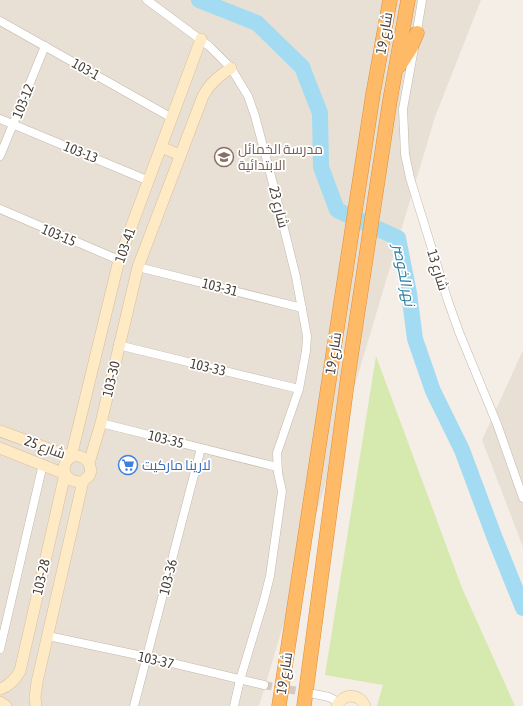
<svg xmlns="http://www.w3.org/2000/svg" width="523" height="706" viewBox="0 0 523 706" font-family="'Asap Condensed',Cairo,sans-serif">
  <rect width="100%" height="100%" fill="#f4eee7"/>
  <path fill="#e8e0d5" d="M0,0H481L435,117L259,706H0Z
    M523,350V547L482,440Z"/>
  <path fill="#d6e9af" d="M376,356L462,588L515,706H377L383,685L325,675Z"/>
  <g fill="none" stroke-linecap="round" stroke-linejoin="round">
    <path stroke="#a2dbf2" stroke-width="16" d="M199,0L257,23L302,67L320,113L321,167L337,210L398,238L409,293L415,339L433,391L462,450L494,536L523,608"/>
    <path stroke="#d1cbc4" stroke-width="8" stroke-dasharray="8 4" stroke-linecap="butt" d="M264,685L309,693"/>
    <g stroke="#c2b8ac" stroke-width="9">
      <path id="street" d="M147,0L209,46L231,68L248,96L255,116L271,176L296,277L307,336L306,351L299,389L277,453L278,473L282,491L270,576L264,600L240,680L234,706
        M0,21L172,118
        M416,37L422,0
        M414,48L403,109L405,154L410,178L448,301L459,332L497,424L523,498
        M0,119L149,181
        M0,156L45,46
        M0,209L119,260
        M138,267L302,308
        M118,345L299,389
        M101,423L277,467
        M48,636L147,657L264,685
        M0,649L43,464
        M314,694L329,697L338,702
        M134,706L201,448"/>
    </g>
    <g stroke="#d8bf98" stroke-width="12">
      <path id="secondary" d="M161,147L180,155
        M0,431L71,457C79,454 84,457 89,463
        M0,448L65,474C70,481 75,483 83,481
        M0,689C9,686 15,680 20,671L65,474C63,467 65,461 71,457L119,260L201,39
        M0,702L6,706
        M36,706L35,697L37,682L83,481L89,476L91,471L89,463L101,423L138,267L203,96C210,83 219,76 231,68
        M337,706C343,693 359,693 365,706"/>
    </g>
    <g stroke="#e18c34" stroke-width="15">
      <path id="highway" d="M399,66L410,49L417,33
        M279,706L373,94L390,0
        M304,706L348,376L390,100L408,0"/>
    </g>
    <use href="#street" stroke="#fff" stroke-width="8"/>
    <use href="#secondary" stroke="#ffeac6" stroke-width="11"/>
    <use href="#highway" stroke="#ffba67" stroke-width="14"/>
  </g>
  <defs>
    <g id="school-ring" transform="scale(1)"><circle r="9.5" fill="#fff" stroke="#8d6e63" stroke-width="1.5"/><path d="M0-5L7-2L0 1L-7-2ZM-4 1L0 2.5L4 1V4Q0 6-4 4Z" fill="#8d6e63"/></g>
    <g id="supermarket-ring" transform="scale(1)"><circle r="9.5" fill="#fff" stroke="#3f7fe0" stroke-width="1.5"/><path d="M-6-5.5h2.5l.6 2H6L4.5 2H-2.5L-4.4-4H-6ZM-1.5 3.2a1.3 1.3 0 1 0 .1 0ZM3 3.2a1.3 1.3 0 1 0 .1 0Z" fill="#3f7fe0"/></g>
  </defs>
  <g fill-rule="evenodd">
    <use href="#school-ring" x="224" y="157"/>
    <use href="#supermarket-ring" x="128" y="465"/>
  </g>
  <g text-anchor="middle" stroke-width="3.5" stroke-linejoin="round" paint-order="stroke">
    <g font-size="14" fill="#473e36" stroke="#fff">
      <text transform="translate(384 33) rotate(-80)" y="5">شارع 19</text>
      <text transform="translate(86 69) rotate(29)" y="5">103-1</text>
      <text transform="translate(23 101) rotate(-68)" y="5">103-12</text>
      <text transform="translate(81 152) rotate(22)" y="5">103-13</text>
      <text transform="translate(279 207) rotate(76)" y="5">شارع 23</text>
      <text transform="translate(59 235) rotate(23)" y="5">103-15</text>
      <text transform="translate(125 245) rotate(-71)" y="5">103-41</text>
      <text transform="translate(438 270) rotate(73)" y="5">شارع 13</text>
      <text transform="translate(220 287) rotate(14)" y="5">103-31</text>
      <text transform="translate(333 353) rotate(-81)" y="5">شارع 19</text>
      <text transform="translate(208 367) rotate(13)" y="5">103-33</text>
      <text transform="translate(111 379) rotate(-77)" y="5">103-30</text>
      <text transform="translate(166 439) rotate(14)" y="5">103-35</text>
      <text transform="translate(45 447) rotate(20)" y="5">شارع 25</text>
      <text transform="translate(41 577) rotate(-77)" y="5">103-28</text>
      <text transform="translate(168 577) rotate(-76)" y="5">103-36</text>
      <text transform="translate(156 660) rotate(13)" y="5">103-37</text>
      <text transform="translate(284 673) rotate(-81)" y="5">شارع 19</text>
    </g>
    <g font-size="14" fill="#785e54" stroke="#fff" text-anchor="start">
      <text x="238" y="154">مدرسة الخمائل<tspan x="238" dy="16">الابتدائية</tspan></text>
    </g>
    <g font-size="14" fill="#366cbe" stroke="#fff" text-anchor="start">
      <text x="142" y="470">لارينا ماركيت</text>
    </g>
    <g font-size="15" font-style="italic" fill="#287a9c" stroke="#fff">
      <text transform="translate(404 275) rotate(79)" y="5">نهر الخوصر</text>
    </g>
  </g>
</svg>
